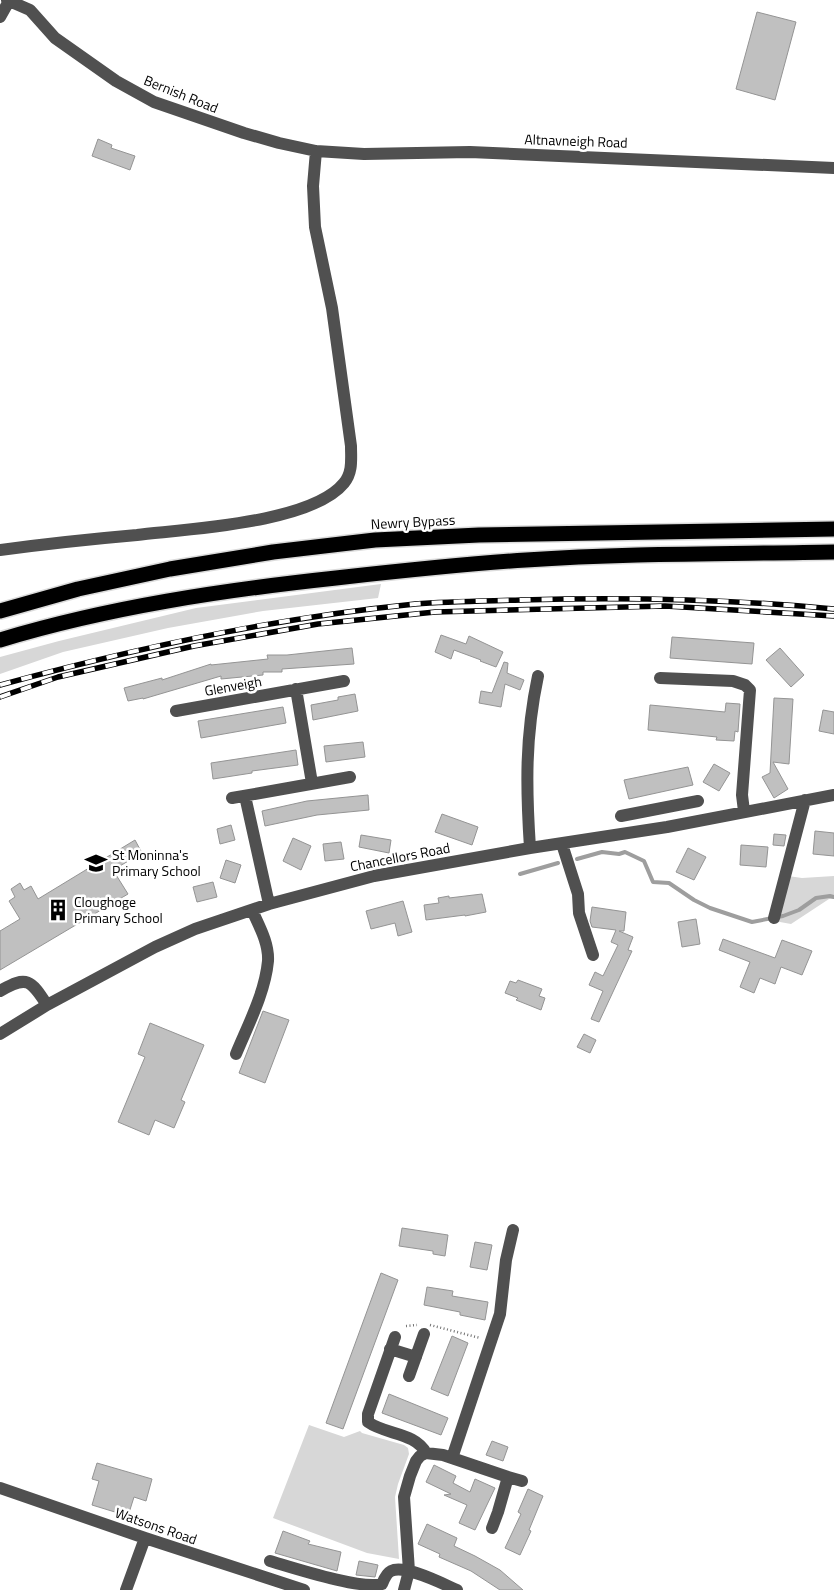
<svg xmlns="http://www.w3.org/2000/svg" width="834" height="1590" viewBox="0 0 834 1590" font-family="'Titillium Web',sans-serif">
  <rect width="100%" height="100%" fill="#fff"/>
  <path fill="#d7d7d7" d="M381,584L378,598L263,611L168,628L63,652L0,674V657L59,641L196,608Z
    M781,875L802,878L834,876V899H829L791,924L769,920Z
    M309,1425L344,1437L360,1431L362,1433L404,1445L408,1448L409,1454L398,1484L395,1497L399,1559L367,1553L273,1518Z"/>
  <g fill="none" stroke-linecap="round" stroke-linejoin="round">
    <path stroke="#9e9e9e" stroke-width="4" d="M577,859L602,852L619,854L625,852L644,861L653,882L669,883L694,900L710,908L752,922L783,916L799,910L816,898L830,896L834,897
      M520,874L558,863"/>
  </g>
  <path fill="#c0c0c0" stroke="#949494" d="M757,12L796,22L775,100L736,89Z
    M98,139L112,145L111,148L135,156L130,170L92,156Z
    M441,635L466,644L469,636L503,652L496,667L480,661L481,660L454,650L451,659L435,652Z
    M672,637L754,643L752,664L670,658Z
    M352,648L354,664L282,669V672H263V675L221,679V676L143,699V698L128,701L124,688L162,678V680L211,664V665L268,659L267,655H287Z
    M780,648L804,675L791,687L766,660Z
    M504,662L508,663L507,673L524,680L520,690L505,684L501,707L479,703L481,691L492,693Z
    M355,694L358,711L313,720L311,705L338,700V697Z
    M774,698L793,699L789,764L773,762L788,789L774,798L762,777L770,773Z
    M726,703L740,704L738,732L735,731L734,741L716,740L717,737L648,730L650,705L725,712Z
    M283,707L286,723L201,738L198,721Z
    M823,710L834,712V734L819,731Z
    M363,742L365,757L326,762L324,746Z
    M296,750L298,765L252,771V773L213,779L211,763Z
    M714,764L730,773L719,791L703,782Z
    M688,767L693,785L629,799L624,780Z
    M368,795L369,810L317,815L265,826L262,811L307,801Z
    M442,814L478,827L472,845L435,832Z
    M231,825L235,840L220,844L217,829Z
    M815,831L834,833V856L813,854Z
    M774,834L786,835L784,846L773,845Z
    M361,835L391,840L389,853L359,847Z
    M293,838L311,846L301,870L283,861Z
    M135,840L142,853L113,870L128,894L0,970V931L20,919L9,901L15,897L11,889L20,883L24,890L31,886L38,899Z
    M341,842L344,859L325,861L323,844Z
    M741,845L768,847L766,867L740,865Z
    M688,848L706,857L694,880L676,872Z
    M226,860L241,865L235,883L220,878Z
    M213,882L217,897L197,902L193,887Z
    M482,894L486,912L465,916V915L426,920L424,905L439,903L438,898L449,896V898Z
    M403,901L412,932L398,936L395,923L371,929L366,911Z
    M592,907L626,912L624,931H619L633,937L628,950L632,951L599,1022L591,1019L603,991L589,985L595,972L603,976L618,945L611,942L616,930L592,927L590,921Z
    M696,919L700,944L682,947L678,922Z
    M723,939L775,958L782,940L812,951L802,975L781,967L775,984L760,978L754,993L740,987L750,962L719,950Z
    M518,980L542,989L539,996L545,998L541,1010L516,1000L518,998L505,993L510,981L516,983Z
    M263,1011L289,1020L265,1083L239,1073Z
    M150,1023L204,1045L181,1100L185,1102L174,1128L155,1120L149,1135L118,1122L145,1057L138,1054Z
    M584,1034L596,1040L590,1053L577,1047Z
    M402,1228L448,1235L445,1256L433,1254V1251L399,1246Z
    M475,1242L492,1245L487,1270L470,1267Z
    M381,1273L398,1280L343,1429L326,1423Z
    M427,1287L453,1291L452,1296L488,1302L485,1320L460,1315V1312L424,1305Z
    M452,1336L468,1343L448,1396L431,1389Z
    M389,1394L448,1418L441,1435L382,1413Z
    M492,1441L508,1447L503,1461L486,1455Z
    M97,1463L152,1479L146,1501L134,1497L128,1516L92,1505L99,1481L92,1479Z
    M434,1465L456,1476L453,1483L470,1492L475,1479L495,1488L475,1530L459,1523L467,1505L444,1495L451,1494L426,1482Z
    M528,1489L543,1496L529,1530L531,1531L520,1555L505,1548L521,1514L518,1512Z
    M427,1524L457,1538L454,1546L475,1556L500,1570L523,1590H500L471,1571L439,1557L440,1554L418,1544Z
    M283,1531L310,1541L308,1544L341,1552L337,1571L275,1553Z
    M359,1561L378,1565L375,1577L356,1575Z"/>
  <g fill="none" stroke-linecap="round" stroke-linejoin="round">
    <g stroke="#dbdbdb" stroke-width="18">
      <path id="highway" d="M0,611L78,589L170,569L273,552L375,540L479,535L834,529
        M0,640C109,607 224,590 336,578C399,571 462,564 526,560C628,553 731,554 834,552"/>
    </g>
    <path stroke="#727272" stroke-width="2.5" stroke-dasharray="1 2.5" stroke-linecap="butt" d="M430,1325L480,1338
      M406,1326L417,1325"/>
    <path stroke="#505050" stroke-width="12" d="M7,0L30,10L55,38L116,81L154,102L244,133L279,143L316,151L364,154L470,152L834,168
      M0,17L9,1
      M0,550C45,544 91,539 137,535C187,529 312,523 344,483C353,472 351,459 351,446L332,308L315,227L313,186L316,151
      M660,678L733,681L745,685L750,690L742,795L744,811
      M296,689L312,783
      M176,711L344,681
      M245,796L269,904
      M232,798L350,777
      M621,816L698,801
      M562,844L578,894L579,913L593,955
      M530,848C526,787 525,737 538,676
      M774,918L805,800
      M0,991C27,975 31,980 47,1005
      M0,1034L47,1005L155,947L195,929L269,904L374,876L530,848L667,827L834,795
      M236,1054C248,1025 265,993 268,961C269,943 259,926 252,910
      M395,1337L368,1414V1422C386,1435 415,1432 426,1453
      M390,1349L416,1357
      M409,1376L424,1334
      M452,1458L500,1314L506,1260L513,1230
      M508,1477L522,1481
      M0,1488L145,1538L304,1590
      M270,1561C294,1568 361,1590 382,1584C384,1579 387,1573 391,1571C405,1564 443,1584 457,1590
      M126,1590L145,1538
      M404,1590L409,1571L404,1497L410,1476L416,1461L420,1456L426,1453L443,1455L508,1477L498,1512L492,1528"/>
    <use href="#highway" stroke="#000" stroke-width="15"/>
    <g stroke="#000" stroke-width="5.5">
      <path id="rail" d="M0,685C136,648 274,618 415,604C450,601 486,601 521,600C625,597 730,599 834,609
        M0,697L58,677L194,646L318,624L435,612L665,606L834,616"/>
    </g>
    <use href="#rail" stroke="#fff" stroke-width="4" stroke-dasharray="11" stroke-linecap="butt"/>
  </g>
  <defs>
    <g id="school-bare" transform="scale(1.725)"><path d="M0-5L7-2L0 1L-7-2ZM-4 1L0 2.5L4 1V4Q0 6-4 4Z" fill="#000" stroke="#fff" stroke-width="2.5" paint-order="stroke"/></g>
    <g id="building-bare" transform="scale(1.725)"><path d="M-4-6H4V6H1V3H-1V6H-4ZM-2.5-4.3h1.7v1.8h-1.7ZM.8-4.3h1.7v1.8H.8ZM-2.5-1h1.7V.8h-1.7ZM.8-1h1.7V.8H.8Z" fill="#000" stroke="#fff" stroke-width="2.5" paint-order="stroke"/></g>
  </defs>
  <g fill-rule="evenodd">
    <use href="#school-bare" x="96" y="863"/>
    <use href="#building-bare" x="58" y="910"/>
  </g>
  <g text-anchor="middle" stroke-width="5" stroke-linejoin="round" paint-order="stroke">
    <g font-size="14" fill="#000" stroke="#fff">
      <text transform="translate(181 94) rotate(22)" y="5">Bernish Road</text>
      <text transform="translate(576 141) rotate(2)" y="5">Altnavneigh Road</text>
      <text transform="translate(413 522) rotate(-3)" y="5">Newry Bypass</text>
      <text transform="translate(233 686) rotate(-10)" y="5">Glenveigh</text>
      <text transform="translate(400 857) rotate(-11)" y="5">Chancellors Road</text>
      <text transform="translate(156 1526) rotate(19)" y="5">Watsons Road</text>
    </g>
    <g font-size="14" fill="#000" stroke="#fff" text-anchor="start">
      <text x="112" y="860">St Moninna's<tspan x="112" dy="16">Primary School</tspan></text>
      <text x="74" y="907">Cloughoge<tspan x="74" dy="16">Primary School</tspan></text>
    </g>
  </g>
</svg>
